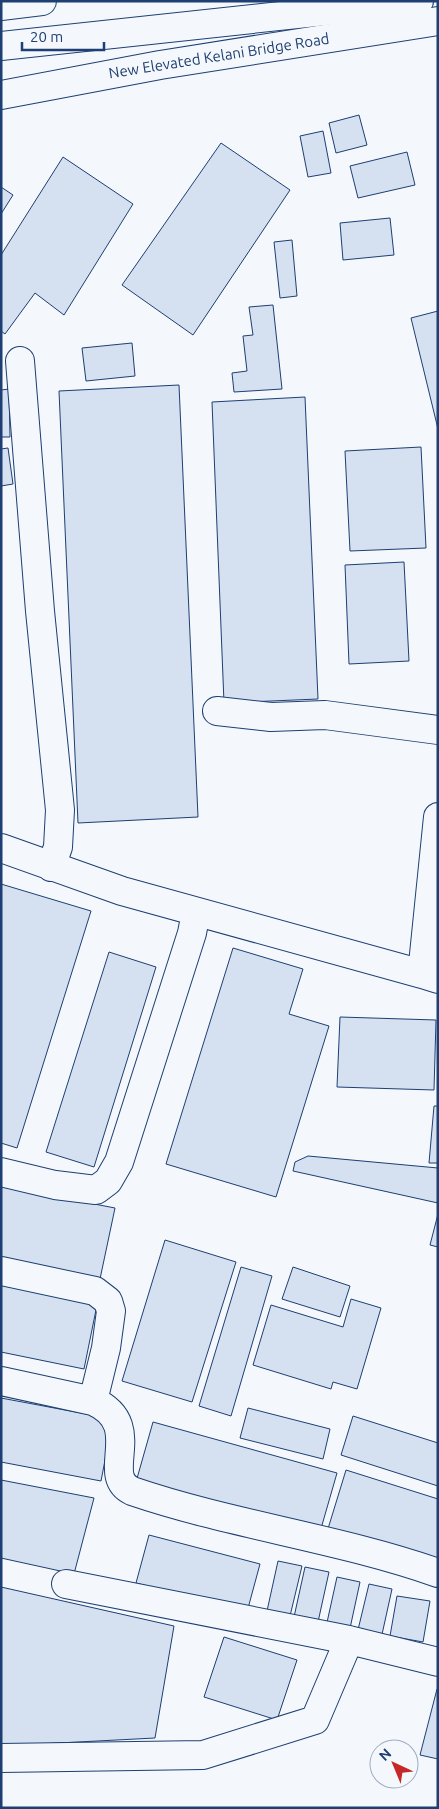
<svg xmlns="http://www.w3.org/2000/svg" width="439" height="1809" viewBox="0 0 439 1809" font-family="Ubuntu,sans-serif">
  <rect width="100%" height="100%" fill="#f4f7fb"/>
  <path fill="#d5e0f0" stroke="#1d3f73" d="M359,115L367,145L336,153L329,123Z
    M323,131L331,173L308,177L300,136Z
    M221,143L290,190L193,335L122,285Z
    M407,152L415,185L358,198L350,166Z
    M63,157L133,204L64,315L35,293L5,334L1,331V255Z
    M1,187L13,195L1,214Z
    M390,218L394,255L343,260L340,223Z
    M292,240L297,296L280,298L274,242Z
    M273,305L282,389L234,392L232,373L247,371L243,336L253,335L249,307Z
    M438,311V429L411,318Z
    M132,343L135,376L86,381L82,348Z
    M179,385L198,817L78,823L59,391Z
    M9,389L10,437H1V390Z
    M305,397L318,699L224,703L212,402Z
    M421,447L426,548L350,551L345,451Z
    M8,448L13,484L1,486V449Z
    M404,562L409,661L349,664L345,565Z
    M1,884L91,911L17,1148L1,1143Z
    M233,948L303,969L289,1014L329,1026L276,1197L166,1164Z
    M109,952L156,967L94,1167L46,1152Z
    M340,1017L436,1020L434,1090L337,1087Z
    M434,1106H438V1163H429Z
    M308,1156L438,1168V1203L293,1171L295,1162Z
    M1,1186L115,1208L100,1279L1,1259Z
    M438,1214V1247L430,1245Z
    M165,1240L236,1262L192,1402L122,1381Z
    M241,1267L272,1276L231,1416L199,1406Z
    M293,1267L350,1286L340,1317L282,1299Z
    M1,1282L98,1300L84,1369L1,1352Z
    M351,1299L381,1308L357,1389L333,1382L331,1389L253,1365L271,1305L343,1327Z
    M1,1398L113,1419L101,1481L1,1462Z
    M248,1408L330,1429L323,1459L240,1438Z
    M353,1416L438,1443V1486L341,1455Z
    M153,1422L337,1473L318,1539L134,1489Z
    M346,1470L438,1499V1566L327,1532Z
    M1,1480L94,1498L74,1574L1,1558Z
    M149,1535L260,1564L247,1612L136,1583Z
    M278,1561L302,1566L290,1616L267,1611Z
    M305,1567L329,1572L318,1622L294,1617Z
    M337,1577L360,1582L349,1633L326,1627Z
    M369,1584L392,1589L381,1639L357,1634Z
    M1,1587L174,1626L155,1738L1,1746Z
    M397,1596L430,1601L423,1642L390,1636Z
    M224,1637L297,1660L277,1720L204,1697Z
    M437,1689H438V1759L420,1755Z"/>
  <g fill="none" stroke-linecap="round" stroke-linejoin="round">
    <g stroke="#1d3f73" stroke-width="30">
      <path id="minor" d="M20,361L40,611L60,810L58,847L51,867
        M217,711L271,717L325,715L438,730
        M1,848L122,891L422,974L438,979
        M422,974L438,817
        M1,1172L55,1185L96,1190L108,1181L119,1162L192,933L196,912
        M1,1271L95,1291L108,1301L111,1311L106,1348L93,1401
        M1,1381L93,1401C147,1425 98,1475 132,1491C232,1525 338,1538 438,1573
        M66,1584L349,1640L438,1662
        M1,1758L203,1755L315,1720L349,1640"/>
    </g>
    <g stroke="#1d3f73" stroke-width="30">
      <path id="major" d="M1,6L42,1
        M1,46L419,1"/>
    </g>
    <g stroke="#1d3f73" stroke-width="30">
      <path id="highway" d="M1,95L160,65L438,21"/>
    </g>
    <use href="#minor" stroke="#f4f7fb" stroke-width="28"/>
    <use href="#major" stroke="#f4f7fb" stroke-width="28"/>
    <use href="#highway" stroke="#f4f7fb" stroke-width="28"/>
  </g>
  <g text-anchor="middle" stroke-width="4" stroke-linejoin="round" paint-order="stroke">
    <g font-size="15" fill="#1d3f73" stroke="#f4f7fb">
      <text transform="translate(219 56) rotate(-9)" y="5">New Elevated Kelani Bridge Road</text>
    </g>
  </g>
  <rect width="439" height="1809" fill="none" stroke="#1d3f73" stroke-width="5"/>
  <g transform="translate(394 1764) rotate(316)"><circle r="24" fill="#f4f7fb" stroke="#9eadc5"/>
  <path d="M0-4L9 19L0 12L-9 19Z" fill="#c62828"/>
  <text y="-8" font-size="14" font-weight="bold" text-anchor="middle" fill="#1d3f73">N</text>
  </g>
  <path d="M22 42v8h82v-8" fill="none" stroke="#1d3f73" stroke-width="2.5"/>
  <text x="30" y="42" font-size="15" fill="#1d3f73" stroke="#f4f7fb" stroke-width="4" paint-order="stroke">20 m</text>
</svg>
